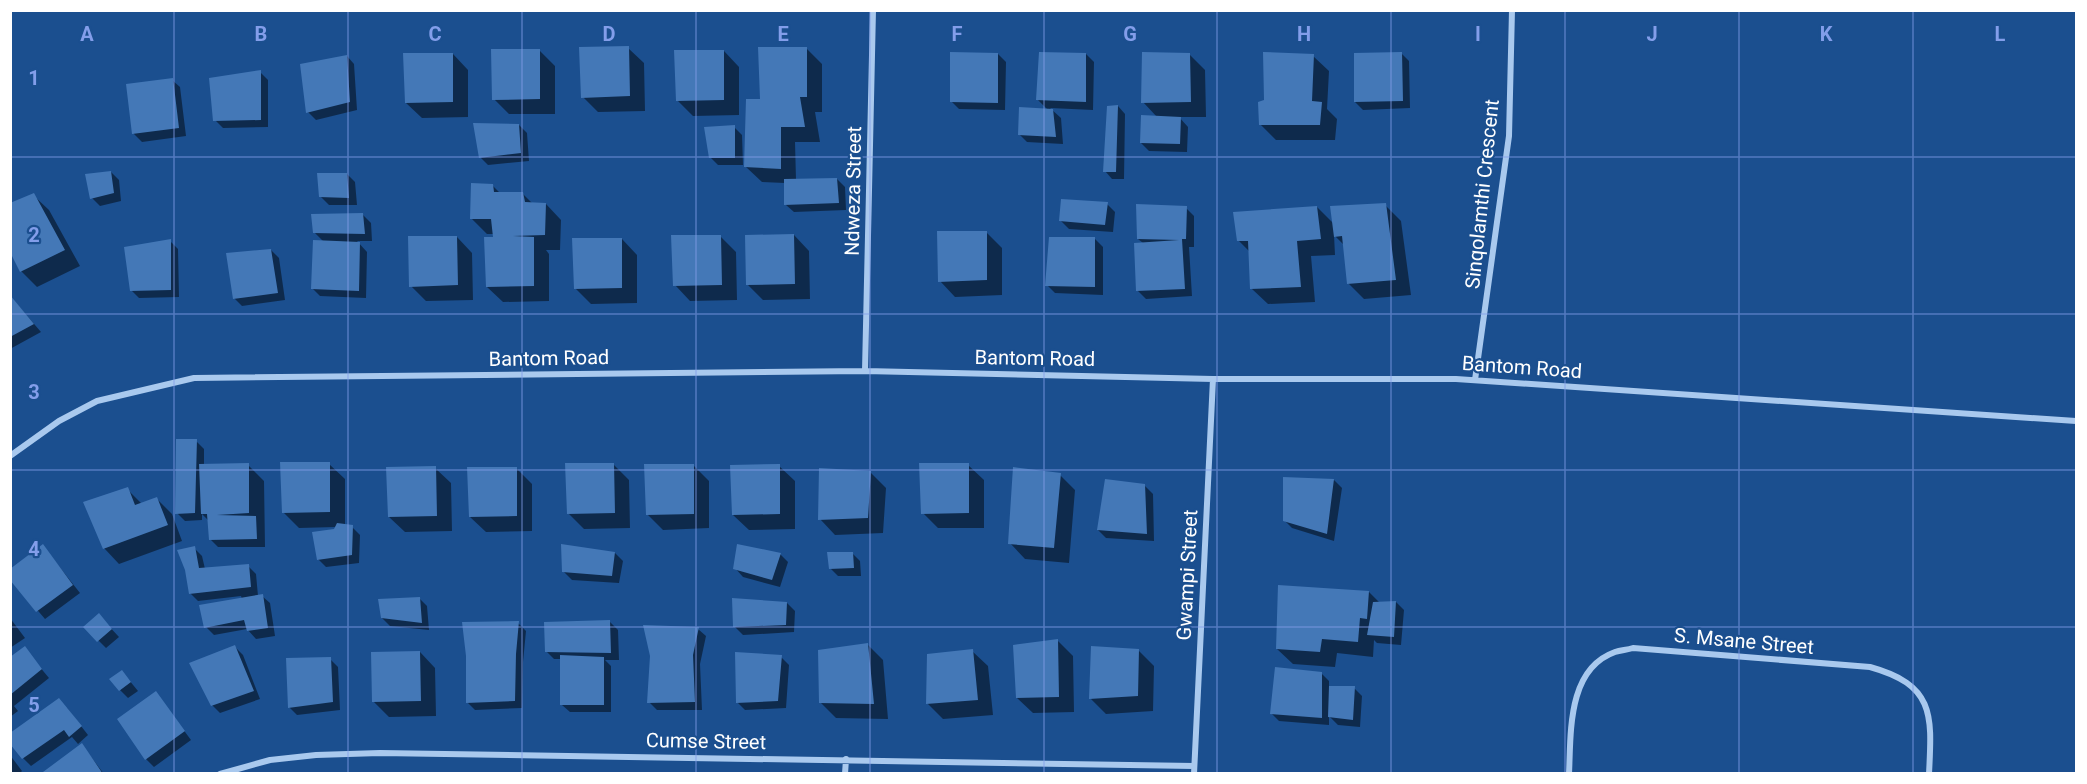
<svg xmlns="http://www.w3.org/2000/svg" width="2087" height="784" viewBox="0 0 2087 784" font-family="Roboto,sans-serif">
  <rect width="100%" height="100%" fill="#1b4f8f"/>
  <path fill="#0007" d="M628,48L644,63L645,111L598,112L583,97Z
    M807,49L822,64V112H815L820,142H795L796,180L837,179L845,187L846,210L794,212L786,205L785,183L762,182L746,167Z
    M540,51L555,66V114H509L494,99Z
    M724,51L739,67V115L693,116L678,101Z
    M1401,53L1409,61L1410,108L1363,110L1355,102Z
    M453,54L468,70V117L422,118L406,103Z
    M998,54L1006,62L1005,110L959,109L951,101Z
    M1086,54L1094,62L1093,110L1050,108L1061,118L1063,144L1027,142L1019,134L1048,110L1038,100Z
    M1189,54L1205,70L1206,117H1179L1188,127L1187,152L1149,151L1141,143L1157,117L1143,102Z
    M347,56L354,64L357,110L316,120L308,112Z
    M1313,56L1329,71L1327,109L1337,119L1335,140H1276L1260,124L1265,101Z
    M260,72L268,80V127L223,128L215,120Z
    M172,80L180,87L186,136L142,142L134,134L128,86Z
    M1118,106L1125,114L1124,179H1112L1105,171Z
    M519,125L527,133L529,161L488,165L480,157Z
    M734,127L742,135L743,165H718L710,157Z
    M111,172L119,180L121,201L100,206L92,198Z
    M347,174L355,182L357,205H329L321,197Z
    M492,185L501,194L522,193L533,204H546L561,220L560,250H546L549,254V301L503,302L487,287L494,234H487L472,219Z
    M33,195L49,210L80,266L37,287L21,271L10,249Z
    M1107,204L1115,212L1113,232L1069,229L1061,221Z
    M1385,205L1401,221L1411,295L1364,299L1348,283L1345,246L1334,235L1335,255L1311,256L1315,302L1268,304L1252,289L1250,252L1238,240L1317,207L1334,224Z
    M1186,208L1194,216V247H1189L1192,296L1146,299L1138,291L1143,243L1138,239Z
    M363,215L371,223L372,241H357L367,252L366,298L320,296L312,288L324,242L315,233Z
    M986,232L1002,248V295L955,297L940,281Z
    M794,235L809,251L810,299L763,300L748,285Z
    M457,237L472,253L473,300L426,301L411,286Z
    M721,237L736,252L737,300L690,301L675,285Z
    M622,239L637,255V303L591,304L575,288Z
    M1095,239L1103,247V295L1055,293L1047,285Z
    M170,241L178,249L179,297L139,298L131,290Z
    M271,250L279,258L285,300L242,306L234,298Z
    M10,296L41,332L10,349Z
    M196,441L204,449V465H248L264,481L265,547H218L210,539L209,521L202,514V520L185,521L177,513Z
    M329,464L345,479V526L352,527L360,535L359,563L326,567L318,559L336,527L299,528L283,512Z
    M614,465L629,480L630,528L584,529L568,513Z
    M693,465L709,481V528L663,530L647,514Z
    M968,465L984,480V528H938L923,513Z
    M779,466L795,481V529L749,530L733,515Z
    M435,468L451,483L452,531L405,532L389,517Z
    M516,468L532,484V531L486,532L470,517Z
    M870,472L886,488L883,533L835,535L820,519Z
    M1060,475L1075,490L1069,563L1025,559L1010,543Z
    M1334,480L1342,488L1334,541L1292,528L1284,520Z
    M1145,486L1153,494L1154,541L1106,538L1098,530Z
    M127,489L142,504L157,499L172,514L182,541L119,564L104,548Z
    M43,546L80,593L45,619L10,578Z
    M194,548L202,556L205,569L248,566L256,574L258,596H262L270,603L275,636L256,639L247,629L214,635L206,627L242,599L241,596L198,601L190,593Z
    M615,553L623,561L619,583L572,580L564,572Z
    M852,553L860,561L861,576H838L830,568Z
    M780,554L788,562L780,587L743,577L735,568Z
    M1369,592L1380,603L1396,602L1404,610L1401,645L1377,643L1374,640L1373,657L1337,653L1335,667L1293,664L1277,649Z
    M419,598L427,606L429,630L390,626L382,618Z
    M787,603L795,611L794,632L743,635L735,627Z
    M10,618L25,638L10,648Z
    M610,622L618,630L619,660H605L611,666V712H570L562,705V659H554L546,651Z
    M106,623L119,637L106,648L98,640Z
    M518,623L526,631L523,662L522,708L475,710L467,702Z
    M698,629L706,636L700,664L702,710H657L649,702Z
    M1057,640L1073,656L1074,712L1033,713L1017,698Z
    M867,644L883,660L888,719L836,718L820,702Z
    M235,647L243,655L260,699L220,713L212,705Z
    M24,648L49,678L14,706L18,711L10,717V658Z
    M1138,650L1154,666L1153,711L1106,714L1091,699Z
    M972,651L988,666L993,715L943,719L927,703Z
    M420,652L435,668L436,716L389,717L374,702Z
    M781,657L789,665L786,708L745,710L737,702Z
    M330,659L338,667L340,710L297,715L289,707Z
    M1321,673L1329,681V687L1354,688L1362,696L1360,727L1338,725L1329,716V725L1279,721L1271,713Z
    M129,680L138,691L128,698L120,690Z
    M156,693L191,740L154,767L146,759Z
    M67,708L88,735L78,744L72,737L31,766L23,758Z
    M82,745L104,774L45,772Z
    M10,755L22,771L19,774H10Z
    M1300,773L1347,774H1300Z"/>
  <path fill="#4478b7" d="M629,46L630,96L581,98L579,47Z
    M758,47H807V97H800L805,127H781V169L744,167L746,99H760Z
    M491,49H540V99L492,100Z
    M674,50H724V100L676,101Z
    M950,52L998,53V103L950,102Z
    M1039,52L1086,53V102L1036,100Z
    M1142,52L1190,53L1191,102L1141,103Z
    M1263,52L1314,54L1312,101L1322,102L1320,125H1259L1258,102L1264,100Z
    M1402,52L1403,101L1354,102V53Z
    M403,53H453V102L405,103Z
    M347,55L350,102L306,113L300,64Z
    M261,70V120L213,121L209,78Z
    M173,78L179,128L132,134L126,84Z
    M1118,105L1116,172H1103L1107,106Z
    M1019,107L1053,109L1056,137L1018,135Z
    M1141,115L1181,117L1180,144L1140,143Z
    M473,123L519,124L521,153L479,158Z
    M735,125V158H709L704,127Z
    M111,171L114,193L90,199L85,174Z
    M317,173H347L349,198L319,197Z
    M837,178L839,203L784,205V179Z
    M471,183L493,184L494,192H523L525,202L546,203L545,235L513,236L534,237V286L486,287L484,237H493L491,219H470Z
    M34,193L65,250L20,272L10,252V203Z
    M1061,199L1108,202L1105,225L1059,221Z
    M1386,203L1396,280L1347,284L1342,236L1334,237L1330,206Z
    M1136,204L1187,206L1186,239H1182L1185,289L1136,291L1134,243L1179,240L1137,239Z
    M1317,206L1321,239L1297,241L1301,287L1250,289L1248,241H1237L1233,212Z
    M363,213L365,234L313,233L311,214Z
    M937,231H987V280L938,282Z
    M794,234L795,284L746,285L745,235Z
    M671,235H721L722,285L673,286Z
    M408,236H457L458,285L409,287Z
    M1049,237H1095V287L1045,286Z
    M572,238H622V288L574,289Z
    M171,239V290L130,291L124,247Z
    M313,240L360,242L359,291L311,289Z
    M271,249L278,293L233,299L226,253Z
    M10,295L34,324L10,337Z
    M176,439H197L195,513L175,514Z
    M280,462H330V512L282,513Z
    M249,463V513L217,515L256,516L257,539L209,540L207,514H201L199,464Z
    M565,463H614L615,513L567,514Z
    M919,463H969V513L921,514Z
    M644,464H694V514L646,515Z
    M780,464V514L732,515L730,465Z
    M436,466L437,516L388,517L386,467Z
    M467,467H517V516L469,517Z
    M1013,467L1061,473L1054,548L1008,544Z
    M819,468L871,471L868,518L818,520Z
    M1283,477L1334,479L1327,534L1283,521Z
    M1105,479L1145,484L1147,534L1097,530Z
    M128,487L135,505L157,497L168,525L103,549L83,502Z
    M337,523L353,525L352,555L317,560L312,532L334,529Z
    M43,544L73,585L36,612L10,580V569Z
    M561,544L615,552L612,576L562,572Z
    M737,544L781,553L772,580L733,569Z
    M195,546L199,568L249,564L251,587L189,594L185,570L177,550Z
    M827,552H853L854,568L829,569Z
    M1278,585L1369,591L1367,619L1360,618L1358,642L1322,639L1320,652L1276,649Z
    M263,594L268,628L247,631L244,620L204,628L199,605Z
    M420,597L422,623L381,618L378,599Z
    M732,598L787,602L786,625L733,627Z
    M1396,601L1394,637L1367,635L1373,602Z
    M99,613L112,629L97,642L83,627Z
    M610,620L611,653L545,652L544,622Z
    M519,621L516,654L515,701L466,703V656L462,622Z
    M643,625L699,627L693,655L695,702L647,703L650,656Z
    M1058,639L1059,697L1016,698L1013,645Z
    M868,643L874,704L819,703L818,650Z
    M235,645L254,691L211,706L189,663Z
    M25,646L42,669L10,695V657Z
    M1091,646L1139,649L1138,696L1089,699Z
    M973,649L978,700L926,704L927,654Z
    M420,651L421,701L372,702L371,652Z
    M735,652L782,655L778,701L736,703Z
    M560,655L604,657V705H560Z
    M331,657L333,702L288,708L286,658Z
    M1275,667L1322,672V718L1270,714Z
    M122,670L131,682L119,691L109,679Z
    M1329,686H1355L1353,720L1328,717Z
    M156,691L185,731L145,760L117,719Z
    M59,698L82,726L69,737L64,730L22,759L10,744V733Z
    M82,743L103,774L43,772Z"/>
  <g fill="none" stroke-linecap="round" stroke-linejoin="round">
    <path stroke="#a9c9ee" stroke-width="6" d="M865,371L873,10
      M1475,380L1509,136L1512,10
      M10,456L59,421L97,401L194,378L865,371L1213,379H1456L2076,421
      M220,774L270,760L316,755L380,753L1194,766
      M845,774L846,759
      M1194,774L1213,379
      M1569,774C1571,733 1567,669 1615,652C1621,650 1627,650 1633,648L1870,667C1935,685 1932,715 1929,774"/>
  </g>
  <path fill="none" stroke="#839eea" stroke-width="1.5" stroke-opacity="0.55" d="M174,10V774M348,10V774M522,10V774M696,10V774M870,10V774M1044,10V774M1217,10V774M1391,10V774M1565,10V774M1739,10V774M1913,10V774M10,157H2076M10,314H2076M10,470H2076M10,627H2076"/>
  <g text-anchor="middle" stroke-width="4.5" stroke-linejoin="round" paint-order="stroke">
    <g font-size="20" fill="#fff" stroke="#1b4f8f">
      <text transform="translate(853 191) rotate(-89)" y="7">Ndweza Street</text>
      <text transform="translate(1482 194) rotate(-84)" y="7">Sinqolamthi Crescent</text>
      <text transform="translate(549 358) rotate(-1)" y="7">Bantom Road</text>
      <text transform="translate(1035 358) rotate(1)" y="7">Bantom Road</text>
      <text transform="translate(1522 367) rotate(4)" y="7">Bantom Road</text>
      <text transform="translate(1187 575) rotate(-87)" y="7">Gwampi Street</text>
      <text transform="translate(1744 641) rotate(5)" y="7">S. Msane Street</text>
      <text transform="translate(706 741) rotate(1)" y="7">Cumse Street</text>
    </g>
  </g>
  <g font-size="20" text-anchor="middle" font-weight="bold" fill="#839eea" stroke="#1b4f8f" stroke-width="4.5" stroke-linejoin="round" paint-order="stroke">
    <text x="87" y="41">A</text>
    <text x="261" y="41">B</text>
    <text x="435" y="41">C</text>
    <text x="609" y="41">D</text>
    <text x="783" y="41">E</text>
    <text x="957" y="41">F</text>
    <text x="1130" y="41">G</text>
    <text x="1304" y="41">H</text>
    <text x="1478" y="41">I</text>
    <text x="1652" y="41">J</text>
    <text x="1826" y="41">K</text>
    <text x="2000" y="41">L</text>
    <text x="34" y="85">1</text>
    <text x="34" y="242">2</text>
    <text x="34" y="399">3</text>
    <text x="34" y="556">4</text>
    <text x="34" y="712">5</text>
  </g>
  <rect width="2087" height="784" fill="none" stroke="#ffffff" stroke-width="24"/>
</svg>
